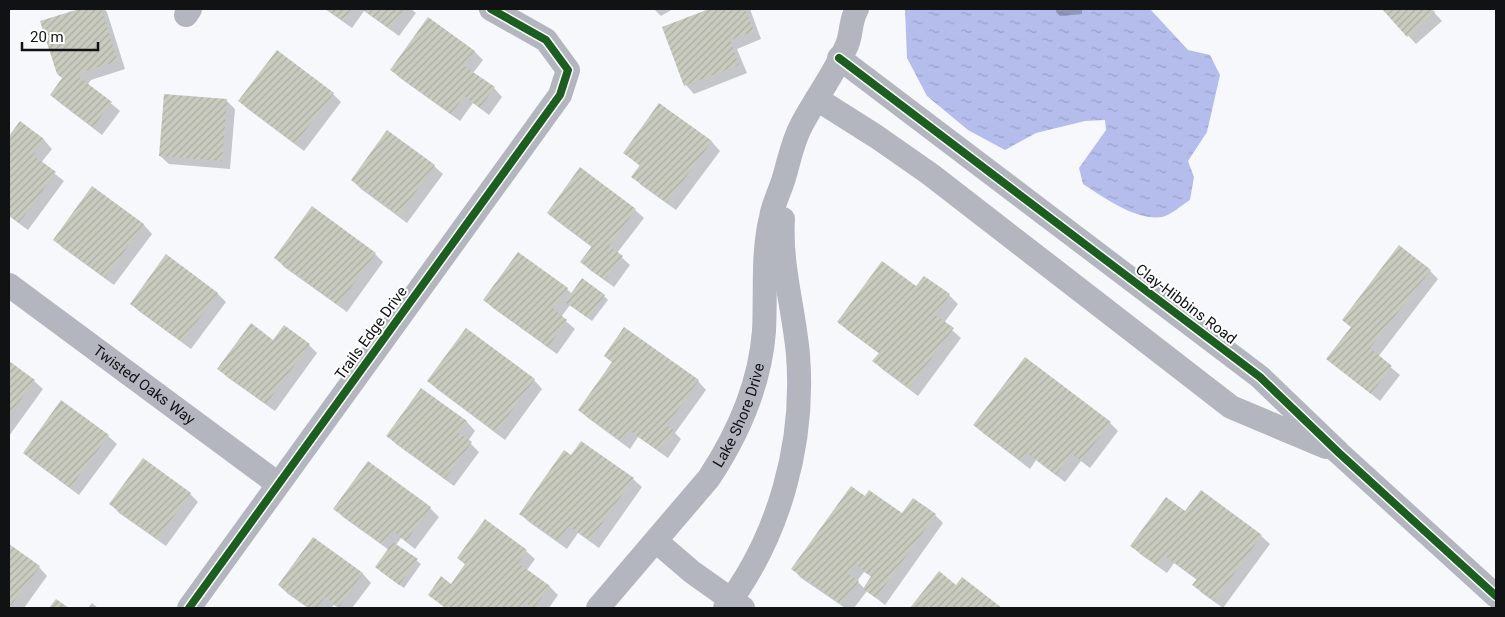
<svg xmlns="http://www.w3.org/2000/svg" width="1505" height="617" viewBox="0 0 1505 617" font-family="Roboto,sans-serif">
  <defs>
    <pattern id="water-ripples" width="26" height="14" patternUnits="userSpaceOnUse" patternTransform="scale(1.25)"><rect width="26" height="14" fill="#b4bdeb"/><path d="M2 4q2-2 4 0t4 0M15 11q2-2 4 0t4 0" fill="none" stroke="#9aa1c9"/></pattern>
    <pattern id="building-hatch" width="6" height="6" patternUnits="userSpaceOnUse" patternTransform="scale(1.25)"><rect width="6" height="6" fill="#c9cbbf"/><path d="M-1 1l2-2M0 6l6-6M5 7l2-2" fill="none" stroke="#acada3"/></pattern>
  </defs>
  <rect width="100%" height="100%" fill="#f7f8fc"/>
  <path fill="url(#water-ripples)" d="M905,9H1150L1188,50L1210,55L1220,75L1207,132L1188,161L1194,177L1190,200C1182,205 1171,215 1162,217C1136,221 1105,198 1083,184L1079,168L1106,130L1105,120L1085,121L1036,133L1005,150L968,130L927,96L907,58Z"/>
  <path fill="#0003" fill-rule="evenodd" d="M84,9H104L107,12L125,69L91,80L88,84L120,111L102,135L60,103L51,95L63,79L42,22Z
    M325,9H411L416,13L399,36L364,11L352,28Z
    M654,9H673L661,16Z
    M713,9H750L761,39L737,49L747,73L694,94L686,85L663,28Z
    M1056,9H1082V14L1060,16L1056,12Z
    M1383,9H1431L1442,21L1416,44Z
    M474,51L483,60L473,73L494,88L502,97L489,115L473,103L460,121L400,78L392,70Z
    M333,94L341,102L304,151L248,109L240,101Z
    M226,100L235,109L230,169L169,164L160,156Z
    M660,104L712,142L720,151L676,210L641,185L633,176L640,166L624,153Z
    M20,123L44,140L52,149L41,163L64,181L28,230L9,216V139Z
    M434,166L443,174L407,223L361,189L352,180Z
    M92,188L144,225L152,234L114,285L63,248L55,240Z
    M635,210L644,218L617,253L630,265L614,287L590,270L582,262L593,248L557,221L548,213Z
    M375,254L383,262L347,312L284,267L276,258Z
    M1430,271L1438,279L1378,357L1400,375L1380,401L1328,359L1352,328L1343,320Z
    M924,277L949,295L958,304L944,323L961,338L918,396L882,369L874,361L880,354L847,330L839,322L916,288Z
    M567,289L572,294L604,296L608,300L592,321L570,305L561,317L575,329L557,354L493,308L485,300Z
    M217,293L226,302L191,349L140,312L132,304Z
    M309,345L317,353L275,411L227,377L219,369Z
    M605,356L698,381L706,390L675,433L681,439L668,458L638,437L630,449L588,418L579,410L613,363Z
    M9,362L34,381L43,389L9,436Z
    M534,380L542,389L505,440L437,389L428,381Z
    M421,390L467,422L475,431L468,441L479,452L454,486L396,444L388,436Z
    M1110,423L1118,431L1090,468L1081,461L1065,482L1036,460L1030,469L983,433L975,425Z
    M108,436L117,444L79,495L33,461L24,453Z
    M571,456L633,479L642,487L599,548L578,533L567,549L529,522L520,513Z
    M368,463L430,508L439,517L415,549L401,538L396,545L421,564L404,588L380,571L389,550L343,517L335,508Z
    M190,494L198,502L166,546L119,513L111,504Z
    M866,498L903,515H935L943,523L885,605L867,591L854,608H845L801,578L793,569ZM864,572L872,577L864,588L857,581Z
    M1186,513L1261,536L1270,544L1223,608L1202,593L1194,585L1197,580L1174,563L1167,573L1140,554L1132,545Z
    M485,521L526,551L535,559L527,570L550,587L558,595L549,608H445L429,595L451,585L466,565L458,558Z
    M313,538L363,574L371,583L352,608H339L334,605L331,608H308L288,594L279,585Z
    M9,545L39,567L47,576L24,608H9Z
    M939,573L956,587L963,579L1000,608H912Z
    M92,603L98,608H88Z"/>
  <path fill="url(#building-hatch)" d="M79,9H101L118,61L82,72L79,77L112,102L93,127L50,95L62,78L57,74L40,21Z
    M327,9H352L343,21Z
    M362,9H405L390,29Z
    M709,9H745L754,31L730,40L739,65L684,86L662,27Z
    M1382,9H1432L1435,12L1407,37Z
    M428,17L475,51L464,66L495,87L480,108L464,96L451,114L390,70Z
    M277,50L334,93L295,144L238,101Z
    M164,94L227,99L222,161L159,156Z
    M659,103L712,141L667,203L631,177L640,165L623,153Z
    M20,121L44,139L33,155L56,172L19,223L9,215V136Z
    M387,130L435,165L399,215L351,180Z
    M580,167L636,209L609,246L623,256L605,280L580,262L592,246L547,213Z
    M92,186L144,224L105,278L53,240Z
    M312,206L376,253L338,305L274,258Z
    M1399,245L1431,270L1370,348L1392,366L1371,394L1326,359L1351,327L1342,320Z
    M518,252L568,288L553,309L567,320L548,347L483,300Z
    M166,254L218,293L182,342L130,304Z
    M882,261L916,286L924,276L950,294L935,315L954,328L909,388L872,361L879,353L837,322Z
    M582,278L605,295L588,318L565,302Z
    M251,323L273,340L284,325L310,344L266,404L217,369Z
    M624,327L699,380L667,425L674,430L659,451L629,430L621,441L578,410L612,362L604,356Z
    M466,328L535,379L496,432L427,381Z
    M1025,357L1111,422L1081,461L1072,454L1056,475L1027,453L1021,461L973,425Z
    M9,361L35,380L9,416Z
    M421,388L467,421L459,433L472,442L445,479L386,436Z
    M61,400L109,435L70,488L23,453Z
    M581,441L634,478L590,540L569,526L558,541L519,514L564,450L571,455Z
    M143,458L191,493L157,539L109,504Z
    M368,461L431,507L406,541L392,531L382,544L333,509Z
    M851,486L865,496L869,490L902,513L913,498L936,514L876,598L863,589L871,576L855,564L848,574L859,581L842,605L791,569Z
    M1201,490L1262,535L1214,601L1192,585L1197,579L1165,556L1158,566L1130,546L1166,497L1185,511Z
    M485,519L527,550L518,563L550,586L534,608L525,603L522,608H446L428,595L441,576L451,584L465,564L457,558Z
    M313,537L363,573L339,607L325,597L317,608H309L278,585Z
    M393,542L418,559L399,585L375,567Z
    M9,544L40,566L9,608Z
    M939,571L956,585L962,577L1002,608H910Z
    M56,599L69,608H49Z"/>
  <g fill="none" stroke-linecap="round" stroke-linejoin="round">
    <g stroke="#b3b5bf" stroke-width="24">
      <path d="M186,15L190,9"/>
      <path d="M839,58L1260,377L1339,453L1496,596"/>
      <path d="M817,99L877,137L930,174L1231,407L1326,447"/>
      <path id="s1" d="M9,285L278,484"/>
      <path d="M656,541L692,572L743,608"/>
      <path d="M189,608L560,95L568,70L546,40L491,9"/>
      <path id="s2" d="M598,608L709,478C738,434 760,384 764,331C766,294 762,254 771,217C773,205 779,193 783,181C789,162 792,142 802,124C816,98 835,72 847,45C852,33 850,20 857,9"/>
      <path d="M725,608C779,537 805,444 798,355C794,309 780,265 783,219"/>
    </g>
    <g stroke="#fff" stroke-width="11">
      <path id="cycleway" d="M839,58L1260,377L1339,453L1496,596
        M189,608L560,95L568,70L546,40L491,9"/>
    </g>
    <use href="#cycleway" stroke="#1b5e20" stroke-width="8"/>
  </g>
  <g text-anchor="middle" stroke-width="4" stroke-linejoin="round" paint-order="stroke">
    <g font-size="15" fill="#111214" stroke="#fff">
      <text transform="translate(1186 304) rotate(37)" y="5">Clay-Hibbins Road</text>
      <text transform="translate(371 333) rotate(-54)" y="5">Trails Edge Drive</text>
      <text dy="5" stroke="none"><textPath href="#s1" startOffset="168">Twisted Oaks Way</textPath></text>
      <text dy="5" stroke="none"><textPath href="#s2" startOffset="241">Lake Shore Drive</textPath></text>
    </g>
  </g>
  <rect width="1505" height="617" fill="none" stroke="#111214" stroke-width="20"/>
  <path d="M22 42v8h76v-8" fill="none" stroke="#111214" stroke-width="2.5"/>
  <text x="30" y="42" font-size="15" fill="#111214" stroke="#ffffff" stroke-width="4" paint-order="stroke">20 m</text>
</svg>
